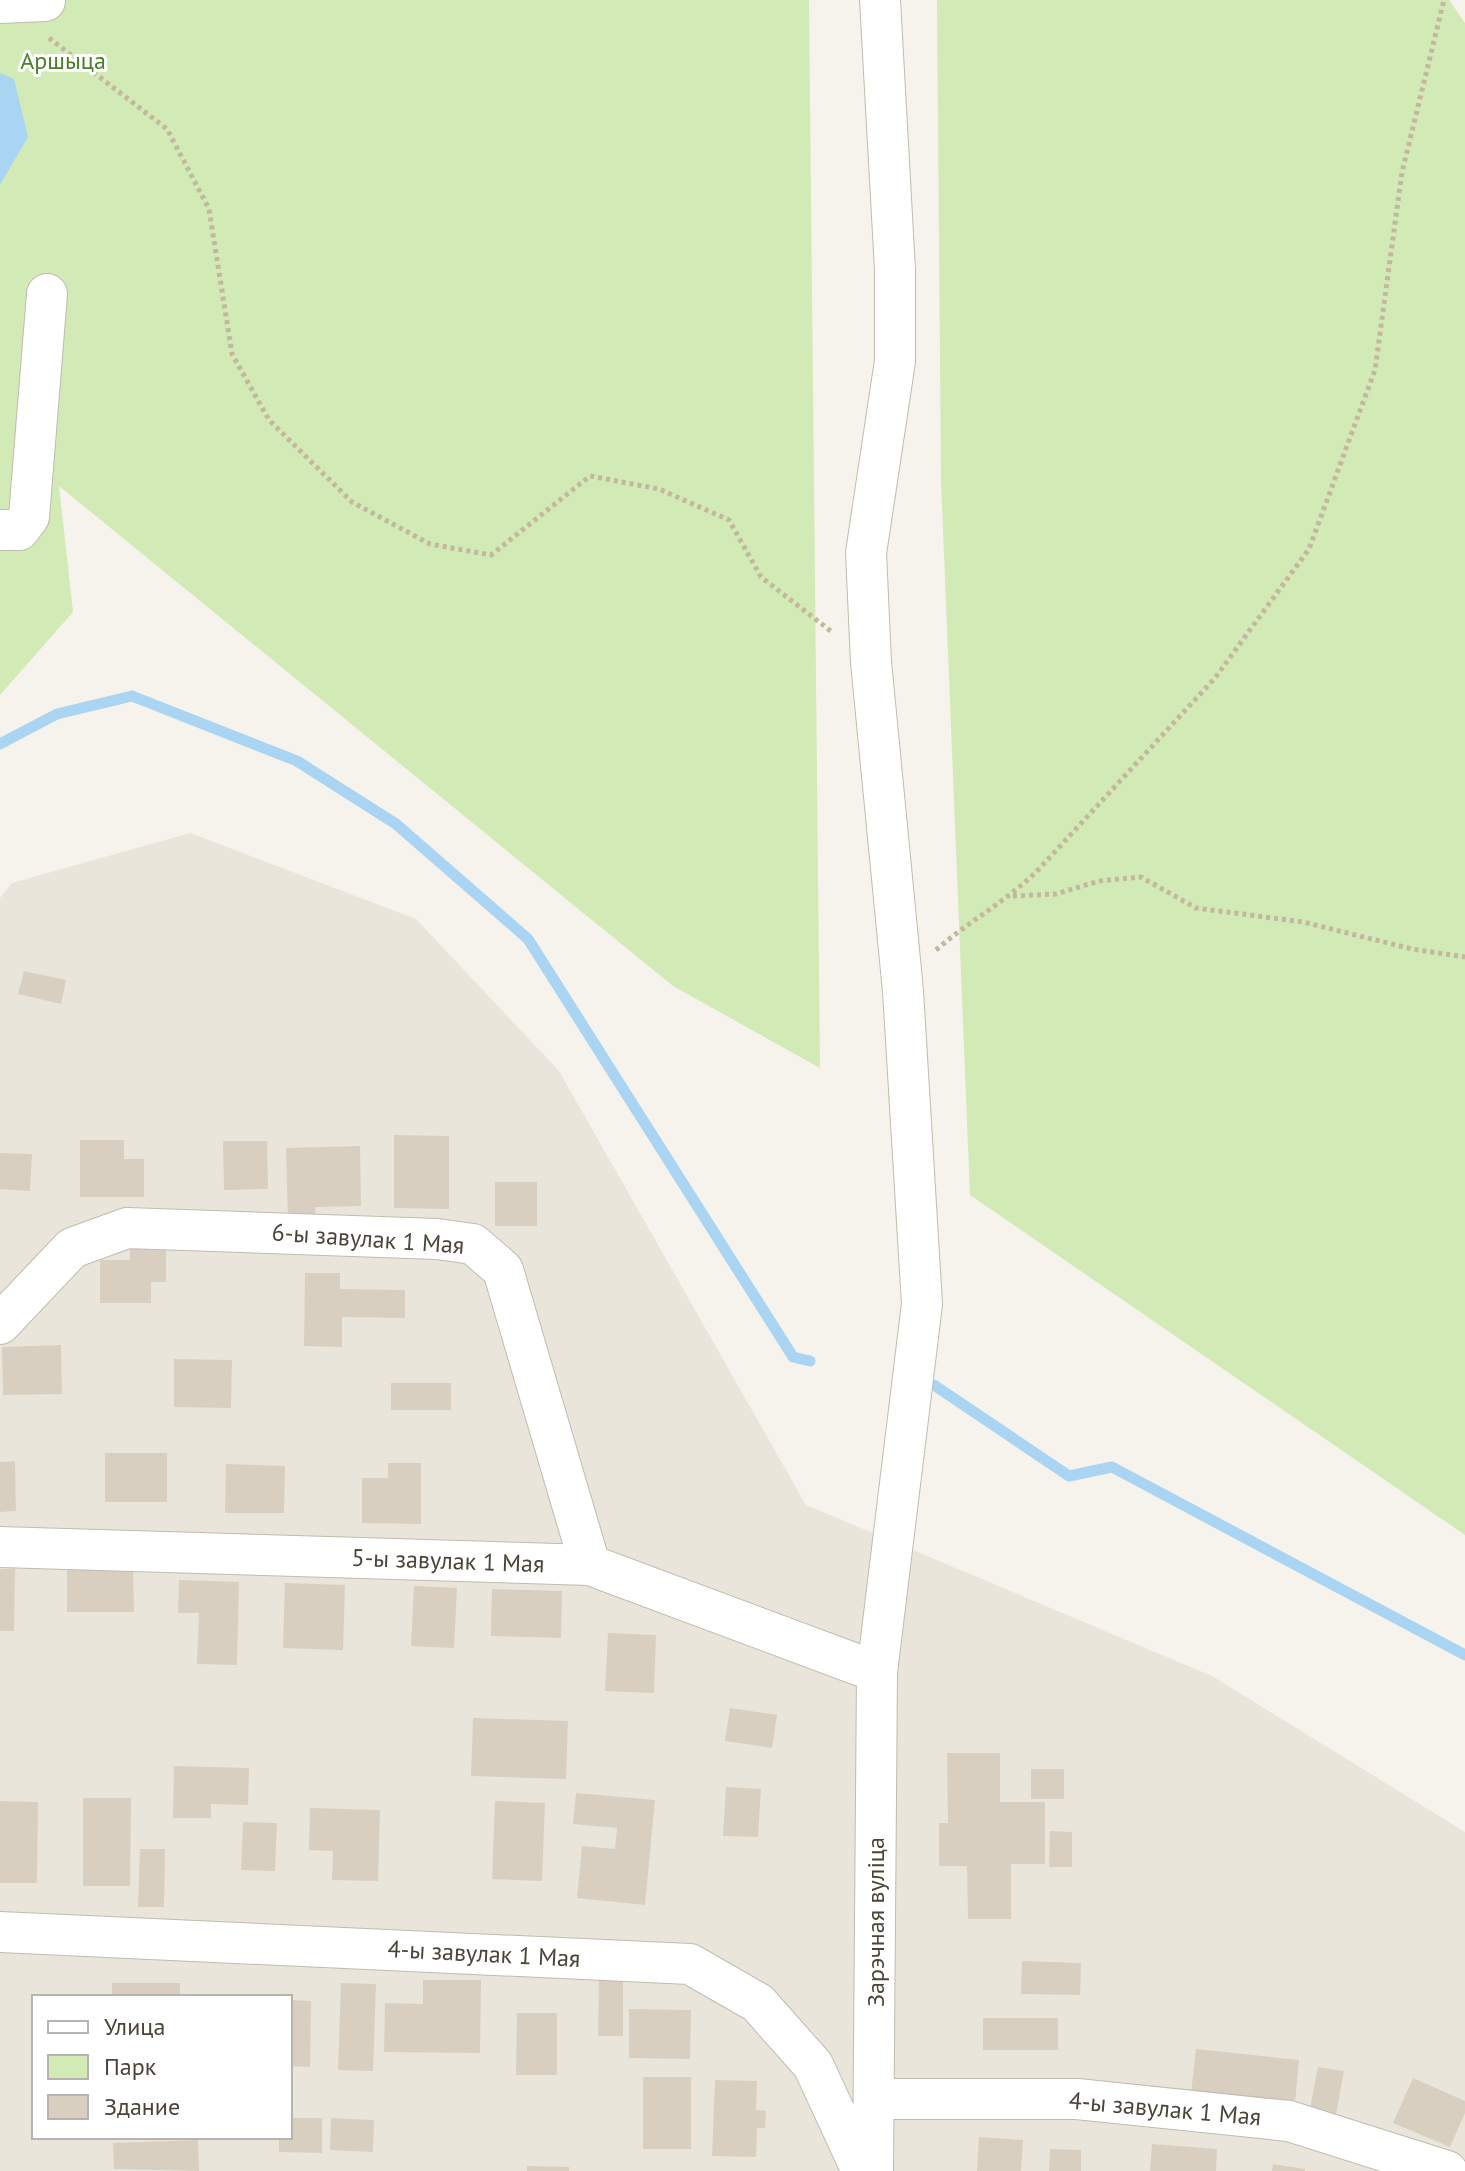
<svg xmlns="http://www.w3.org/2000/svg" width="1465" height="2171" viewBox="0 0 1465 2171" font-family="'PT Sans',sans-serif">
  <rect width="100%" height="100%" fill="#f6f3ec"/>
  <path fill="#eae5da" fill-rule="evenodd" d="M190,833L416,919L559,1071L806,1505L1212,1676L1465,1832V2171H0V898L12,883ZM34,1997H290V2137H34Z"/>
  <path fill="#d2eab5" d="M0,0H809L820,1068L673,986L59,486L73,612L0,695Z
    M937,0H1449L1465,23V1535L970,1195L941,480Z"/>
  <path fill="#a9d4f2" d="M0,73L14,79L28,137L0,185Z"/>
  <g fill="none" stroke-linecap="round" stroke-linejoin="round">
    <path stroke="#a9d4f2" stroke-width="11" d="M0,744L57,714L132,696L297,761L396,824L528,939L793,1357L810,1361
      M934,1385L1069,1476L1112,1467L1465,1655"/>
  </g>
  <path fill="#d8cfc1" d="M24,971L66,980L61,1004L18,994Z
    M394,1135L449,1136V1209L394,1208Z
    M80,1140H124V1159H144V1197H80Z
    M223,1141H267L268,1189L224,1190Z
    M360,1146L361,1206L315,1207L316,1219L288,1220L286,1148Z
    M0,1153L32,1154L30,1191L0,1189Z
    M495,1182H537V1226H495Z
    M130,1244H166V1282H151V1303H100V1260H130Z
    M305,1273H340V1289L405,1290V1318L342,1317V1347L304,1346Z
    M61,1345L62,1394L3,1395L2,1347Z
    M174,1359L232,1360L231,1408L174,1407Z
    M391,1383H451V1410H391Z
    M105,1453H167V1502H105Z
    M15,1461L16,1511L0,1512V1462Z
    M388,1463H421V1524L362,1523V1478H388Z
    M226,1464L285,1466L284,1513H225Z
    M67,1566H133L134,1612H67Z
    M0,1569H15L14,1631H0Z
    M179,1580L239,1582L237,1665L197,1664L199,1613H178Z
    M285,1583L345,1585L343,1650L283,1648Z
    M414,1586L457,1588L454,1648L411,1646Z
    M492,1589L562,1591L561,1638L491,1636Z
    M608,1633L656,1635L654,1693L605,1691Z
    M730,1708L777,1715L772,1748L725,1741Z
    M473,1718L568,1721L566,1779L471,1776Z
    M947,1753H1000V1802H1045V1864H1011V1919H968L967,1866H939V1823H948Z
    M174,1766L249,1768L248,1805L211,1804V1818H173Z
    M1031,1769H1064V1799H1031Z
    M726,1787L761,1789L758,1837L723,1836Z
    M576,1793L655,1800L645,1905L577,1898L582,1846L615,1849L617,1828L573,1824Z
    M83,1798H131L130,1886H83Z
    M0,1801L38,1802L37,1883H0Z
    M495,1801L545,1803L542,1881L492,1879Z
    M310,1808L380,1810L378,1881L332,1880L333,1851L309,1850Z
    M243,1822L277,1823L275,1871L241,1870Z
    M1050,1831L1072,1832V1867H1049Z
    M140,1849H165L164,1907H138Z
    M1022,1961L1081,1963L1080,1995L1021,1994Z
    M423,1980H481L480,2053L384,2052L385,2003L423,2004Z
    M599,1980H623V2036H598Z
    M112,1983H180V1997H112Z
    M341,1983L376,1984L373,2071L338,2070Z
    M290,2000L311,2001L310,2067L290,2066Z
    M629,2009L691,2010L690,2059L629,2058Z
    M517,2013H557V2075H516Z
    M983,2018H1058V2050H983Z
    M1196,2049L1299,2060L1295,2103L1191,2093Z
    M1318,2067L1344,2071L1336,2114L1310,2109Z
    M643,2077H691V2149H643Z
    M1413,2078L1465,2101V2113L1450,2147L1393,2123Z
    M715,2080L757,2081L756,2110L766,2111L765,2128H757L756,2157L712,2156Z
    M290,2118H322V2153L279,2152V2137H290Z
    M331,2118L374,2120L373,2152L330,2150Z
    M979,2137L1023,2140L1021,2171H977Z
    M198,2140L199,2171L114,2169L113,2143Z
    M1152,2144L1217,2149L1216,2171H1150Z
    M1050,2149L1081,2150V2171H1049Z
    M1273,2164L1305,2169V2171H1272Z
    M527,2166L569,2167V2171H527Z"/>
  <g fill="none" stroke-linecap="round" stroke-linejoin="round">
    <g stroke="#c2bbae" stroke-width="42">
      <path id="minor" d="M0,3L45,1
        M0,530H19L29,517L47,294
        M0,1324L72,1248L127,1228L437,1239L473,1244L503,1270L590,1565
        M0,1547L590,1565L877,1672
        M0,1932L690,1964L758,2003L813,2065L862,2171
        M876,2099H1077L1289,2121L1447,2171
        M873,2171L877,1672L922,1304L903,991L871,662L866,553L895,361V270L880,0"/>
    </g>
    <path stroke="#c4b79f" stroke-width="5" stroke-dasharray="4 4" stroke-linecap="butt" d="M49,38L167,129L209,209L232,354L269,420L352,502L430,544L491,555L590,476L659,489L729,520L761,577L832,632
      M1013,896L1056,894L1099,881L1141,877L1196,908L1303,922L1412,949L1465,957
      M936,950C969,921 1007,901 1039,869L1215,678L1309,549L1375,370L1402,172L1444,0"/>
    <use href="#minor" stroke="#fff" stroke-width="40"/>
  </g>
  <g text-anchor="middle" stroke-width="6" stroke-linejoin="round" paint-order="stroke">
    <g font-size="24" fill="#4a7f2a" stroke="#fff">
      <text x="63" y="69">Аршыца</text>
    </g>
    <g font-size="24" fill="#4b4439" stroke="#fff">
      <text transform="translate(368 1239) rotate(4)" y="8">6-ы завулак 1 Мая</text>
      <text transform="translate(448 1561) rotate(2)" y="8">5-ы завулак 1 Мая</text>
      <text transform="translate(876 1922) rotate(-90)" y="8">Зарэчная вуліца</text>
      <text transform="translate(484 1954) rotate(3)" y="8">4-ы завулак 1 Мая</text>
      <text transform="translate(1165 2109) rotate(5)" y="8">4-ы завулак 1 Мая</text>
    </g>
  </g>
  <rect x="32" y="1995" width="260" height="144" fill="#ffffff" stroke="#b7b4b0" stroke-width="2"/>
  <rect x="48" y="2021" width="40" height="12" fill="#ffffff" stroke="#b7b4b0" stroke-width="2"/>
  <text x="104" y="2035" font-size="24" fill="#4b4439">Улица</text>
  <rect x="48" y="2055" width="40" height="24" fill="#d2eab5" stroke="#b7b4b0" stroke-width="2"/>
  <text x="104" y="2075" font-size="24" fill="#4b4439">Парк</text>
  <rect x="48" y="2095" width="40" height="24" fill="#d8cfc1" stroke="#b7b4b0" stroke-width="2"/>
  <text x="104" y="2115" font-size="24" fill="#4b4439">Здание</text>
</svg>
